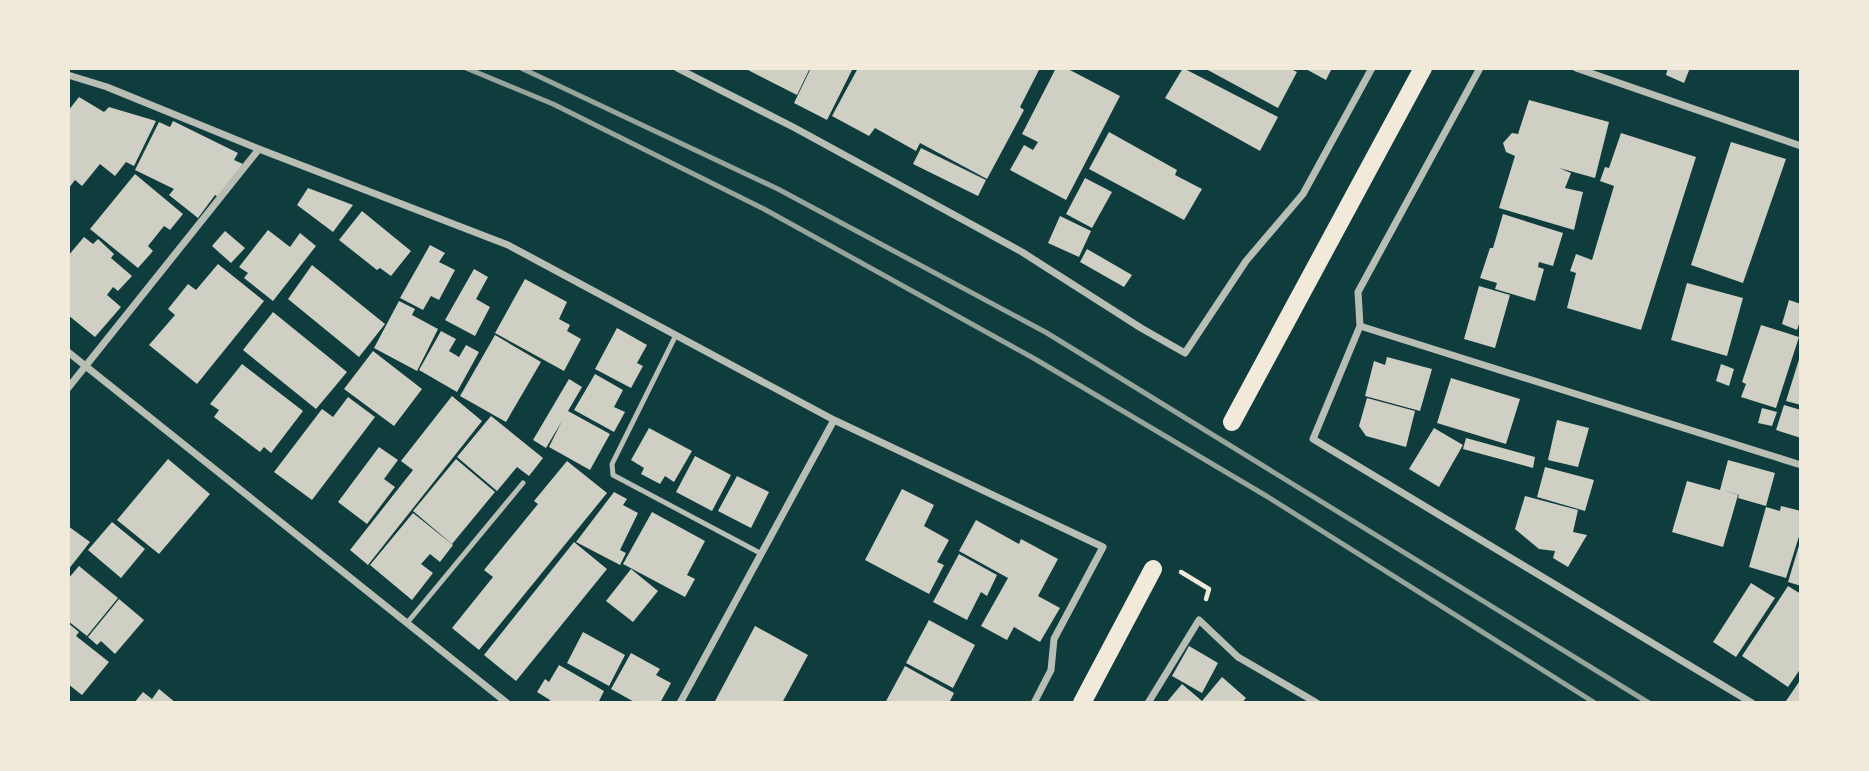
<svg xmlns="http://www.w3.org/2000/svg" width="1869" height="771" viewBox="0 0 1869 771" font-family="Arial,sans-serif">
  <rect width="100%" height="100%" fill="#0f3d3e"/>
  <path fill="#cfcfc3" d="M744,68H810L797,95Z
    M811,68H853L827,120L794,103Z
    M858,68H1040L1020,107L1024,110L987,179L920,143L916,151L875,128L869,136L832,116Z
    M1056,68H1066L1120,96L1066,200L1010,170L1024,145L1033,150L1038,142L1022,134Z
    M1183,68L1278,117L1260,151L1165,98Z
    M1204,68H1289L1297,72L1278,108Z
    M1304,68H1332L1326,80Z
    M1668,68H1690L1684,83L1666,75Z
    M79,97L104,112L109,107L156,121L134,166L126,162L115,176L100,164L82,186L75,180L68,189V111Z
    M1529,100L1609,122L1595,178L1559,168L1571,173L1565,188L1583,192L1574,230L1499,208L1515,156L1506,152L1503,143L1512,133L1518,134Z
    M173,121L238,153L234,160L243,164L218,197L215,195L198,218L169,195L174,189L135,170L159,122L170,127Z
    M1109,132L1177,170L1175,175L1202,189L1184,220L1089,169Z
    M1621,133L1696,157L1641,330L1567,308L1576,273L1570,271L1576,254L1592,260L1614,186L1600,181L1605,167L1609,168Z
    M1731,142L1786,159L1743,283L1691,265Z
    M921,148L986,180L978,196L913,164Z
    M135,174L183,214L170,230L164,226L148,246L153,251L138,268L90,229Z
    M1085,178L1112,192L1092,228L1066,214Z
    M308,188L353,205L333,232L297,205Z
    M362,211L411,251L391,276L380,268L377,270L339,240Z
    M1503,214L1563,233L1553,266L1539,262L1538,267L1544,269L1535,301L1495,289L1497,283L1480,278L1490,248H1493Z
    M1060,216L1091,231L1079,257L1048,243Z
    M268,230L290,247L300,233L316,246L273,301L244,278L248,273L239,267Z
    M225,231L245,248L231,263L212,246Z
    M84,237L93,244L98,239L114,254L111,258L132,276L118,291L113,287L107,295L121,307L95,337L68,315V256Z
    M430,245L445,253L439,262L455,270L439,300L431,296L423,310L400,298Z
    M1087,249L1132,275L1124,287L1080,262Z
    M218,264L264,301L197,384L149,345L175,315L168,309L188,284L196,290Z
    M312,265L385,324L359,357L288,299Z
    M474,269L488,277L476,299L490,307L475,336L445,320Z
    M525,279L567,302L559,319L570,325L567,331L581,339L564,371L495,333Z
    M1687,283L1743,298L1727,356L1671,340Z
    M1479,286L1510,295L1495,348L1464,339Z
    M1789,300L1801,304V318L1797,330L1782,324Z
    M399,301L415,309L412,315L438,329L417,371L374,348Z
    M273,312L347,372L316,409L243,350Z
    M1761,325L1799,337L1776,408L1741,397L1746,384L1742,382Z
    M617,328L647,345L637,363L643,366L631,388L595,369Z
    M441,331L456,339L449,351L459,357L466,345L479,352L457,392L419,370Z
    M495,335L541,362L506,422L460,396Z
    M373,351L422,389L394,426L344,389Z
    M1801,353V405L1786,401Z
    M1387,357L1432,369L1420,411L1365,396L1374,361L1385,365Z
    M242,364L303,411L271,453L264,447L260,452L214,417L219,410L210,404Z
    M1721,364L1734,369L1729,386L1716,381Z
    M595,374L623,390L614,407L625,412L614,432L574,410Z
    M1451,378L1520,399L1506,444L1437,423Z
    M569,379L582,387L568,411L610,434L590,470L549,447L562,421L546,448L533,440Z
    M452,396L482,421L368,565L350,550L413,470L401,461Z
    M348,397L375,417L312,500L274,472L322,409L333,417Z
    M1367,398L1415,411L1406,447L1366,436L1359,426Z
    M1784,405L1801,410V438L1776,430Z
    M1762,408L1777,412L1772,426L1758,423Z
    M491,416L543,458L529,476L517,467L497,491L457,457Z
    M1557,420L1589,428L1578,467L1548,460Z
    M649,428L692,451L674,482L665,476L660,484L641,474L644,468L631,460Z
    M1434,428L1463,445L1439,487L1409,469Z
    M1466,438L1535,457L1533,468L1463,449Z
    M379,447L398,460L384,479L395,487L367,524L338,502Z
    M695,456L731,475L712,511L676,492Z
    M168,459L210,494L159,554L117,520Z
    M456,459L495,492L452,544L413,511Z
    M1728,460L1775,473L1766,506L1738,498L1739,495L1723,490L1738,495L1723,547L1672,532L1687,481L1720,490Z
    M567,461L607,493L479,650L452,628L493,577L484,570L538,504L534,501Z
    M1545,467L1594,480L1585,511L1537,497Z
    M737,476L769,492L751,528L718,511Z
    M902,489L934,505L924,526L949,540L937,562L944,565L929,594L865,560Z
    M614,492L627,499L623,505L638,513L620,550L626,553L620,565L576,542Z
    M1525,496L1578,510L1573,532L1587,535L1568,567L1553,558L1555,551L1539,549L1515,529Z
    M1781,506L1801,511V530L1786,578L1749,567L1766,507L1780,511Z
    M652,512L705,541L687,575L695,579L685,597L623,564Z
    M413,513L453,545L440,562L430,554L421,564L433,573L412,600L370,565Z
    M976,520L1019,544L1021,539L1058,559L1038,596L1060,608L1040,642L1014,627L1007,640L981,626L1008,578L959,551Z
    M112,522L145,549L121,578L88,550Z
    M68,526L90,542L68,570Z
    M1801,539V586L1788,582Z
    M574,542L607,569L516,681L484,655Z
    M959,554L997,575L987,596L981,592L967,620L933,602Z
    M79,566L118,598L87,636L68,621V579Z
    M631,569L658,591L633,622L606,601Z
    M1751,583L1775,598L1736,657L1713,642Z
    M1788,586L1801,594V668L1788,687L1742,656Z
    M119,599L144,620L115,654L101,641L97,645L88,637Z
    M929,620L975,645L953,688L906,663Z
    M68,623L79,632L76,636L109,662L82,695L68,684Z
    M755,626L808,655L782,703H714Z
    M583,632L625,655L609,686L567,663Z
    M1189,646L1218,663L1202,693L1172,676Z
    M631,653L660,669L656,675L671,683L660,703H636L611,689Z
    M559,665L604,691L598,703H549L550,700L537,692L545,679L549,682Z
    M905,666L954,693L949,703H885Z
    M1222,677L1246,698L1242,703H1166L1182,684L1202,701Z
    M1801,679V703H1789L1786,701Z
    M159,689L176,703H134L143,692L152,699Z"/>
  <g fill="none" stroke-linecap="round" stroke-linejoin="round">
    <path stroke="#f1e9da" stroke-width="4.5" d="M1181,572L1209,589L1206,599"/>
    <path stroke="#b8beb3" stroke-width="5" d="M676,335L612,464L613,475L760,553
      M407,623L523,483"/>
    <path stroke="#b8beb3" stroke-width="7" d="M677,68L795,128L1022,252L1141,328L1185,353L1246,261L1303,194L1372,68
      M1480,68L1358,292L1360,326L1313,439L1752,703
      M1576,68L1801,146
      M68,75L107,87L259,149L508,245L834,420L1103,547L1054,639L1051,670L1034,703
      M1360,326L1801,465
      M68,352L507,703
      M68,388L259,149
      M680,703L834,420
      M1148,703L1199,620L1238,657L1317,703"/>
    <path stroke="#f1e9da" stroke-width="18" d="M1232,422L1423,68
      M1082,703L1153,569"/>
    <path stroke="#97a49c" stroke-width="5" d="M466,68L553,104L764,209L1035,359L1268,497L1595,703
      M521,68L778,189L1047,333L1649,703"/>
  </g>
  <rect width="1869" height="771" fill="none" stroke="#f1e9da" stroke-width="140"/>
</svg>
